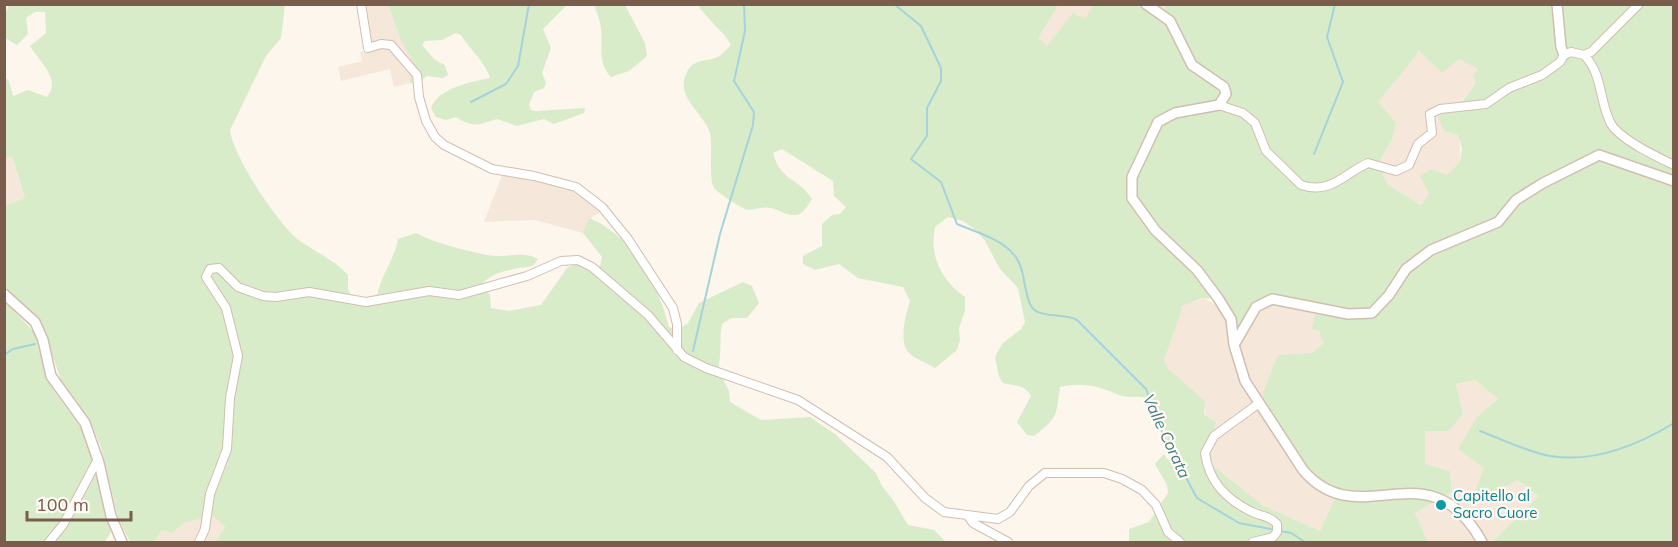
<svg xmlns="http://www.w3.org/2000/svg" width="1678" height="547" viewBox="0 0 1678 547" font-family="Mulish,sans-serif">
  <rect width="100%" height="100%" fill="#fdf6ec"/>
  <path fill="#f5e8da" d="M362,5H388L400,38L414,62L410,83L394,87L390,69L341,81L338,67L362,61L360,52L366,51Z
    M1024,5H1173L1140,39L1031,61Z
    M1417,50L1459,59L1478,69L1476,83L1459,104L1460,162L1421,205L1388,185L1378,164L1392,139L1378,102L1416,56Z
    M11,156L25,198L5,206L4,159Z
    M503,173L573,184L610,207L590,218L586,223L583,233L535,220L484,222Z
    M1274,296L1317,305L1319,330L1323,343L1312,353L1299,356L1291,354L1336,497L1320,531L1262,505L1223,476L1213,466L1210,448L1216,422L1205,414V401L1152,363L1179,307L1204,298L1226,311L1248,317L1256,302Z
    M1475,380L1498,399L1477,417L1484,468L1500,490L1517,480L1540,496L1492,542H1428L1415,513L1452,492L1450,471L1425,464V431L1463,414L1456,384Z
    M213,516L225,527L216,541L154,542L162,530L172,533L184,523Z"/>
  <path fill="#d8ecc9" fill-rule="evenodd" d="M1168,4L1673,5V542H1492L1539,496L1517,480L1500,490L1492,503L1473,497L1484,468L1458,449L1477,417L1498,399L1475,380L1456,384L1463,414L1449,431H1425V464L1450,471L1452,492L1415,513L1428,542H1129V529L1149,522L1168,493L1167,485L1155,464L1164,454L1167,459L1174,460C1173,452 1170,449 1168,442C1163,427 1165,405 1146,398C1137,395 1128,399 1119,395C1098,386 1083,382 1060,387C1056,415 1059,417 1034,436L1027,435L1017,422L1031,396C1024,384 1015,386 1003,383L999,377L995,357L1002,344L1021,329L1025,322L1018,288L1000,269L985,241L977,231L963,221L948,217L935,227C929,257 942,281 965,297V311L959,328L960,340L957,350L935,368C928,363 915,359 909,353C898,341 906,314 910,301L903,287L858,278L839,264L815,270L803,264V256L822,246V224L832,215L840,214L846,207L834,196L833,181L782,149L773,153C781,182 798,177 812,199C808,205 804,213 797,215C786,216 780,210 771,208C763,206 755,210 748,210C743,209 716,192 714,188C708,176 713,148 710,133C705,115 677,98 685,77C692,55 708,64 721,55C724,52 728,48 731,45C724,31 707,20 698,5H1058L1038,38L1047,46L1073,13L1085,19L1093,5H1150L1161,14ZM1418,50L1442,73L1459,59L1478,69L1473,76L1476,83L1460,104L1438,117L1444,131L1458,135L1462,148L1460,162L1447,175L1432,169L1420,176L1429,194L1421,205L1388,185L1378,164L1392,139L1396,123L1378,102L1416,56ZM1274,296L1317,305L1312,329L1319,331L1323,343L1312,353L1278,355L1263,393V407L1306,473L1336,496L1320,531L1262,505L1213,466L1210,448L1216,422L1204,414L1205,401L1168,369L1164,360L1182,309L1180,307L1202,298L1223,299L1237,331L1256,302Z
    M9,5H285L281,38L266,56L230,130C233,156 275,219 295,237C312,251 334,259 348,275V289L352,298H377C379,278 394,261 398,239L416,233C437,244 464,250 487,255C505,259 522,250 538,259L533,266C514,269 494,270 481,285L490,295L491,308L509,311L541,305L567,268L577,263L600,266L602,257L583,233L586,223L590,218C636,240 656,280 669,327L677,330L688,323L699,303L743,282L752,286L759,303L747,318H731L722,324C719,339 722,354 718,369L729,391L730,402L761,420L810,417L835,434L876,473L882,486L893,500L908,525L934,530L946,542H203L216,541L225,527L213,516L184,523L172,533L162,530L154,542H130L118,517L101,447L93,427L63,386L43,327L29,309L5,288V206L25,198L12,157L5,159V77L9,81L13,96L28,90L47,97C62,80 39,61 30,46L46,33L45,12H35L26,18L28,34L17,45L5,38V14Z
    M388,5H567L543,29L551,48L542,73L546,83L544,88L534,92L529,105L531,110L536,111L585,108L584,113L554,124L544,119L517,126L497,119C479,124 474,129 456,117L446,120L436,117L431,108C438,88 471,82 490,78C485,61 470,50 461,35L456,33L442,40L425,41L422,45L435,60L445,65L448,75L443,78L427,76L419,83H410L413,62L400,38Z
    M594,5H625L645,43L647,56L629,71L611,77C595,60 605,42 600,23C599,17 596,10 594,5Z
    M4,301L34,332L40,346L44,369L54,391L84,432L112,530L105,542H5Z"/>
  <g fill="none" stroke-linecap="round" stroke-linejoin="round">
    <path stroke="#a5d3da" stroke-width="2" d="M894,4L921,26L941,68V81L927,108V136L911,159L941,182L957,224C976,232 1002,239 1015,256C1027,270 1023,304 1036,311C1048,318 1065,313 1077,320L1146,389L1164,437L1197,498L1239,523L1291,533L1305,542
      M471,102L506,84L518,66L529,4
      M1314,154L1343,82L1327,37L1335,4
      M693,351L720,234L753,125L754,112L734,81L745,31L744,4
      M4,355L13,349L35,344
      M1480,431C1502,439 1527,452 1550,456C1593,463 1638,445 1674,423"/>
    <g stroke="#d1beb0" stroke-width="10">
      <path id="minor" d="M361,4L368,48L381,44L391,45L417,75L419,97L426,121L435,137L444,145L492,169L534,176L576,187L602,207L628,239L673,308L677,324V350
        M1584,55C1603,74 1599,102 1611,124C1621,140 1657,157 1674,165
        M1219,105L1243,113L1255,123L1266,151L1301,185C1331,195 1345,173 1368,163L1396,171L1409,165L1418,144L1432,133L1430,114L1440,109L1486,104L1509,88L1542,75L1560,62L1564,55L1571,52L1584,55L1591,52L1638,5
        M968,516L973,523L1008,542
        M49,542L63,525L98,459
        M199,542L205,529L210,494L227,449L230,398L238,356L226,308L206,277L210,269L219,268L238,287L263,296L276,297L309,292L366,302L429,291L459,295L527,276L561,261L578,260L592,267L648,315L684,357L706,368L798,400L887,457L925,498L944,512L998,519L1010,512L1029,486L1045,473H1104L1122,479L1142,490L1156,505L1168,532L1180,542
        M1253,542L1273,537L1277,532V524C1270,516 1261,516 1252,512C1226,499 1209,482 1205,453L1214,436L1258,404"/>
    </g>
    <g stroke="#d1beb0" stroke-width="12">
      <path id="tertiary" d="M1146,4L1170,21L1192,65L1224,87L1226,94L1219,105L1175,113L1158,122L1132,177V198L1155,230L1197,270L1218,298L1231,319L1234,345
        M1557,4L1561,47L1564,55
        M4,294L35,322L43,340L51,376L85,423L99,463L111,516L122,542
        M1482,542C1428,444 1360,537 1303,470L1245,381L1234,345L1256,307L1272,299L1348,314L1372,313L1389,295L1406,269L1431,250L1498,222L1516,200L1543,183L1599,155L1674,181"/>
    </g>
    <use href="#minor" stroke="#fff" stroke-width="8"/>
    <use href="#tertiary" stroke="#fff" stroke-width="9"/>
  </g>
  <circle fill="#0f9aa8" stroke="#fffaf3" stroke-width="2" cx="1441" cy="505" r="6"/>
  <g text-anchor="middle" stroke-width="4.5" stroke-linejoin="round" paint-order="stroke">
    <g font-size="15" fill="#0d838f" stroke="#fffaf3" text-anchor="start">
      <text x="1453" y="501">Capitello al<tspan x="1453" dy="17">Sacro Cuore</tspan></text>
    </g>
    <g font-size="16" font-style="italic" fill="#437c86" stroke="#fffaf3">
      <text transform="translate(1167 436) rotate(65)" y="6">Valle Corata</text>
    </g>
  </g>
  <rect width="1678" height="547" fill="none" stroke="#7a5c4d" stroke-width="12"/>
  <path d="M27 511v9h104v-9" fill="none" stroke="#7a5c4d" stroke-width="3"/>
  <text x="36" y="511" font-size="18" fill="#7a5c4d" stroke="#fffaf3" stroke-width="4.5" paint-order="stroke">100 m</text>
</svg>
